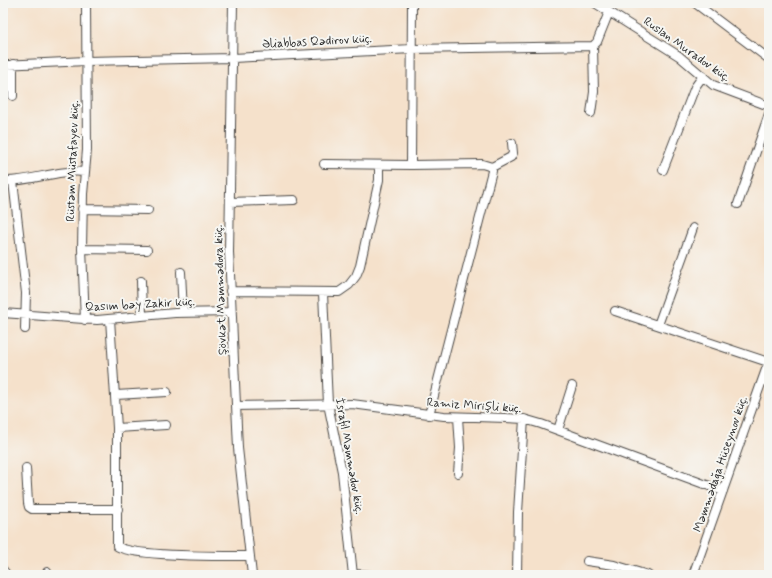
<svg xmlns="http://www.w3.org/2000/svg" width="772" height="578" viewBox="0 0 772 578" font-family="Mynerve,sans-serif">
  <rect width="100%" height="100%" fill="#f6f6f2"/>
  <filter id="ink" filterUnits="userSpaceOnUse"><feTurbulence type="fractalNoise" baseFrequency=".025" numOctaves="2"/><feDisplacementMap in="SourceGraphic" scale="8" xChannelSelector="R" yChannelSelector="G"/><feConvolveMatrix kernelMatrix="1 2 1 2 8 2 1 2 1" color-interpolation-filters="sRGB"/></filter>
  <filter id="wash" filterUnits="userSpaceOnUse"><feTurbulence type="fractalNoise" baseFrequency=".012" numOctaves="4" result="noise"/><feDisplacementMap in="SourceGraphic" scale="16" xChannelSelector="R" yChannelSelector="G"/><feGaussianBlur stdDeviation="0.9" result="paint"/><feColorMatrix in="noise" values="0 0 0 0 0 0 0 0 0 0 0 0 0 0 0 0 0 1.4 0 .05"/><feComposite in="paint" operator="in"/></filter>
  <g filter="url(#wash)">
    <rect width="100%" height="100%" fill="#f5e1cb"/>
  </g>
  <g filter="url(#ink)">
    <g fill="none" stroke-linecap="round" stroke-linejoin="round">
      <g stroke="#494643" stroke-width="10">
        <path id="street" d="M233,3L229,252L238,448L252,575
          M412,3L411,165L482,164L492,167V171L429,415
          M595,3L679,56L713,85L769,106
          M695,3L769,59
          M3,65L86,61L233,58L412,49L593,46L597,42L609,12
          M13,96V64
          M591,113L594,92L593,46
          M324,164L411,165
          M492,167L511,157L513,153L512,143
          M663,170L695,87L703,76
          M3,181C31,182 57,169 85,172
          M13,181L26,293L25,329
          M230,202L294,200
          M738,204L769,114
          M82,209L148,210
          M82,249L147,250
          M181,272L183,313
          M141,281L142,316
          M230,291L339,292L349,285L356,276L360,266L379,180V165
          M323,293L328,404L342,472L353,575
          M615,311L768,362
          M3,313L97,320L175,313L231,312
          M110,319L117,428V546C131,557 227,556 250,556
          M85,320L82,249L83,194L87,150L86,3
          M658,325L693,228
          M116,395L167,392
          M236,406L352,404L444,416L506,418L524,419L541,424L723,491
          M458,417L460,448L458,473
          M117,428L166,425
          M558,430L572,386
          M26,468L28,503L29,507L32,509H118
          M587,561L614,565L648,575
          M3,570L7,575
          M353,574L371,575
          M46,575L47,572
          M517,575L518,512L524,419
          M693,575L769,361"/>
      </g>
      <use href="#street" stroke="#fff" stroke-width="8"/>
    </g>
  </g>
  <g text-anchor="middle" stroke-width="4" stroke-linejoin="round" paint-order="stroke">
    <g font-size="12" fill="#2b2b2b" stroke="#f6f6f2">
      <text transform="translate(317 41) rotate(-3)" y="4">Əliabbas Qədirov küç.</text>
      <text transform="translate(687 49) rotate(35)" y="4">Ruslan Muradov küç.</text>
      <text transform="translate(72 161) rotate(-88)" y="4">Rüstəm Müstafayev küç.</text>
      <text transform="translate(220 290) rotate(-92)" y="4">Şövkət Məmmədova küç.</text>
      <text transform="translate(140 304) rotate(-3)" y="4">Qasım bəy Zakir küç.</text>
      <text transform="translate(474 405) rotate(4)" y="4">Ramiz Mirişli küç.</text>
      <text transform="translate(350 456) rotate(80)" y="4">İsrafil Məmmədov küç.</text>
      <text transform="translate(720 464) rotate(-71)" y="4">Məmmədağa Hüseynov küç.</text>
    </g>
  </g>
  <rect width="772" height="578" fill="none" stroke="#f6f6f2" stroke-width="16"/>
</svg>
